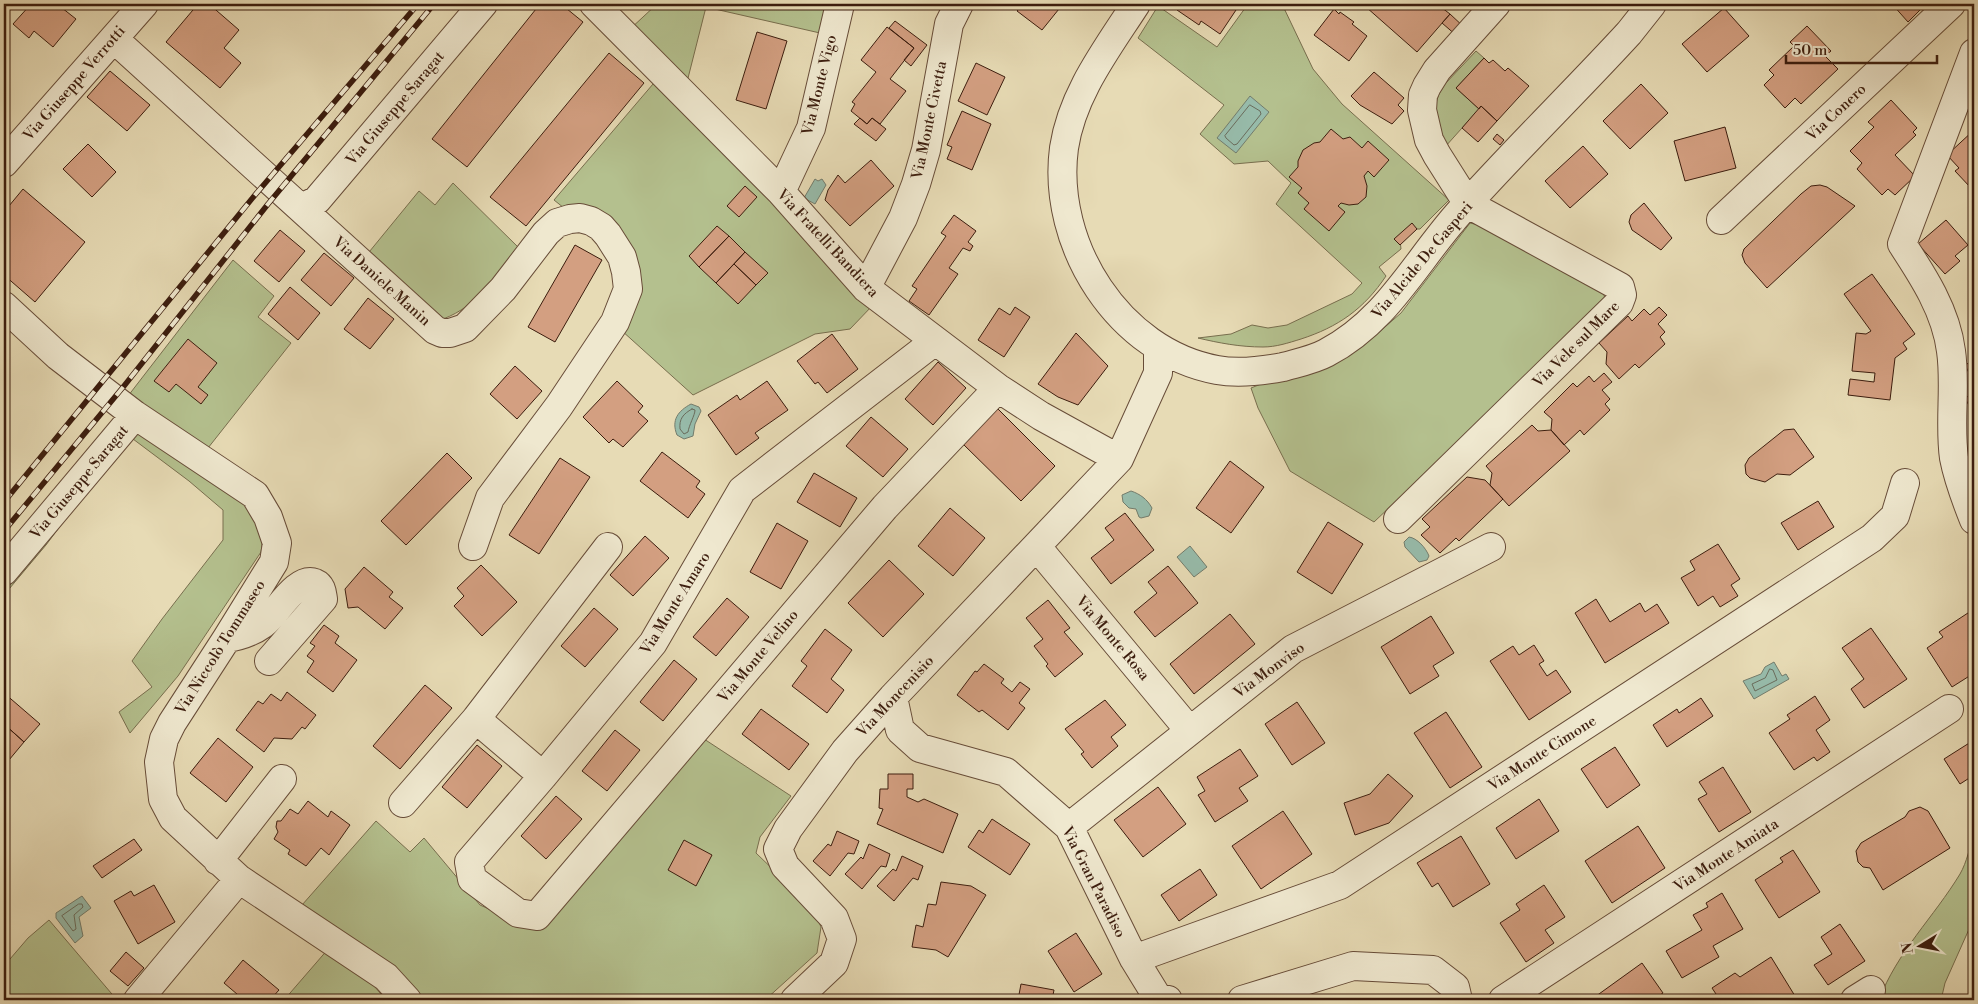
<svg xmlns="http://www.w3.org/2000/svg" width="1978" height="1004" viewBox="0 0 1978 1004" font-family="'Libre Bodoni',serif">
  <rect width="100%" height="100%" fill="#e7dbb5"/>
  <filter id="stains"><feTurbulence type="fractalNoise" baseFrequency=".004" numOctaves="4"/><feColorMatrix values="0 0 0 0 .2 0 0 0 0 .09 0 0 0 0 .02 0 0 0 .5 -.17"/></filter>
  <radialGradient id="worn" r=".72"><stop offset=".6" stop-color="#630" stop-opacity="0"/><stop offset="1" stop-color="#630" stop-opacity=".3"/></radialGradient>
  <path fill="#b4c08e" stroke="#786e4e" d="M657,4H829L820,33L706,7L686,86L629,30Z
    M1248,4H1282L1313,69L1342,104L1449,200L1420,229H1411L1400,240L1401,249L1379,267L1386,276C1364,309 1338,327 1301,339C1288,343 1276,347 1263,347C1240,347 1219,343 1198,338L1231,334L1252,325L1268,328L1287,325L1352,294L1362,283L1276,204L1291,183L1268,161L1234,164L1200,134L1224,105L1138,38L1158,6L1217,47Z
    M1476,51L1484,58L1456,88L1479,109L1445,147L1435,105L1439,94L1445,84Z
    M659,77L873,305L850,329L815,334L693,395L621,330L634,281L569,212L554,200Z
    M453,183L520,249C496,276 478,306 443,319L365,257L419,191L435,205Z
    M1470,223L1479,225L1602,287L1606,303L1374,522L1290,471L1258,408L1251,388L1353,347L1378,333L1401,313Z
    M233,260L274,296L258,317L291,343L208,448L128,396Z
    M143,426C179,450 235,479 258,515C264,525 263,541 261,552L178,676L130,733L119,712L152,687L132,661L162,619L223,540V510L189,481L133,439L99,474L46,545L4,595V579L127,429Z
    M701,737L791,796L760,837L756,853L813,908L821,927L817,953L765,1000H417L302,905L376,821L410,852L424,838L480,905L509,918L544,919Z
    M1974,834V918L1945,983L1941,1000H1879C1897,952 1934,917 1960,874C1967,862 1970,846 1974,834Z
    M49,920L117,1000H4V966L28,938Z
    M329,948L369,980L386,1000H284Z"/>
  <path fill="#97bbaa" stroke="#737c6c" d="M1250,96L1269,112L1236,153L1217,138Z
    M815,179L818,181L822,179L826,185L815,204L804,198Z
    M691,404L699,407L701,411L695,424L693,436L684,439L677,435C671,420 678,411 691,404Z
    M1131,491C1140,494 1147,499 1152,508L1149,516L1141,518L1139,517L1136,509L1129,508L1123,502L1122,495Z
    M1409,537C1417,538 1426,548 1429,556L1427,560L1419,562L1405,547L1404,542Z
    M1190,546L1207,567L1194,577L1177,557Z
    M1774,662L1782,676L1786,674L1789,679L1754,699L1743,681L1761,674L1765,667Z
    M82,896L91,908L79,917L83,936L75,943L56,918V913Z"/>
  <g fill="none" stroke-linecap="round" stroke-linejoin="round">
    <path stroke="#6a6c5c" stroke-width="1" d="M1250,105L1260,111L1261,114L1237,144L1234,145L1226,138L1225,136Z
      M692,409L695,410C695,415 689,425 688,432L684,434L680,429C679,419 683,414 692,409Z
      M1770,669L1773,670L1777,680L1755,691L1752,684L1765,678Z
      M79,904H82L83,907L74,915L76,929L73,931L62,916Z"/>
  </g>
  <path fill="#d39f81" stroke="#3c1d0e" d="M31,4H57L76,19L53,47L34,31L29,38L13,24Z
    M198,4H209L239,30L224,48L241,63L220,88L166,42Z
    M540,4H561L583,22L467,167L432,139Z
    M1023,4H1063L1042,30L1017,11Z
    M1181,4H1240L1220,34L1201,21L1199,25L1177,10Z
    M1369,4H1437L1450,14L1417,52L1366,7Z
    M1892,4H1926L1908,22Z
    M1724,8L1749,36L1707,72L1682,44Z
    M1334,9L1339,14L1340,12L1354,22L1352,24L1367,36L1349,61L1314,35Z
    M1450,14L1465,28L1457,36L1442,23Z
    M895,21L927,45L911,66L904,60L914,48L889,28Z
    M1807,26L1831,51L1825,56L1838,69L1801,104L1795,98L1785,108L1764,85L1774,75L1769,70L1794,46L1790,42Z
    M887,27L914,48L890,79L906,91L880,124L872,118L867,124L851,111L855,104L852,102L876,72L861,60Z
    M757,32L787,41L766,109L736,100Z
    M609,53L644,83L526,226L490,197Z
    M1484,58L1489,63L1493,60L1505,71L1508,68L1529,86L1497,121L1481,106L1479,109L1456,88Z
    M976,63L1005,77L987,115L958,101Z
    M110,71L150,105L127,131L87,97Z
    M1374,72L1404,98L1398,105L1404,111L1392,124L1360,105L1351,96Z
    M1641,84L1668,113L1630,149L1603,121Z
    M1891,100L1917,128L1913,132L1916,135L1895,155L1915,176L1895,195L1888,189L1882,195L1857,169L1862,163L1850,151L1874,127L1868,122Z
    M1481,106L1497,121L1478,142L1462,128Z
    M962,111L991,124L972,170L947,159L952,147L947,145Z
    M860,118L867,124L872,118L886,129L876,141L854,124Z
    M1725,127L1736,168L1685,181L1674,141Z
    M1331,129L1343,139L1350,137L1362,148L1368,141L1389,160L1374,177L1368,171L1364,176L1367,186L1366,197L1358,204L1349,205L1341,203L1338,206L1345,212L1329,231L1304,209L1309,203L1298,193L1302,188L1289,177L1298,167V161L1303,150L1314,143L1320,142Z
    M1974,130V185L1971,188L1955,171L1959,168L1947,155Z
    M1497,134L1504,140L1500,145L1493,139Z
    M88,144L116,172L92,197L63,169Z
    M1583,146L1608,174L1570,208L1545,181Z
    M871,160L894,186L850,226L825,200L828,190L838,175L845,183Z
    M1820,185L1827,187L1855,206L1767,288L1745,263L1742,255L1744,249L1801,194L1811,186Z
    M745,186L757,197L739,217L727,206Z
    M23,189L85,242L35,302L4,275V212Z
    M1644,203L1672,238L1661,250L1632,230L1629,222L1631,215Z
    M954,215L976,231L968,242L973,246L970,251L963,248L949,268L958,274L929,315L909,301L917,289L912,286L946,236L941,233Z
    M1946,220L1968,245L1955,256L1960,261L1945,274L1918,244Z
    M1412,223L1417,229L1400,245L1394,239Z
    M717,226L729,236L699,267L689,256Z
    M280,230L305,251L279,282L254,261Z
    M729,236L745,252L716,283L699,267Z
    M575,245L602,260L555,342L528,327Z
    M745,252L768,273L756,285L734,264Z
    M324,253L354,278L331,306L301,280Z
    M734,264L756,285L738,304L716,283Z
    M1872,274L1915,334L1903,343L1907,349L1895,358L1890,400L1848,395L1850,379L1874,382L1875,373L1852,371L1856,333L1866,334L1871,331L1844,294Z
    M290,287L320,313L298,340L268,314Z
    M368,298L394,319L370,349L344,329Z
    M1015,307L1030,317L1004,357L978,340L999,308L1010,315Z
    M1659,307L1667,315L1658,324L1665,332L1660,337L1665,344L1639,368L1635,364L1619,379L1606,364L1607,352L1599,343L1628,316L1632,321L1644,309L1650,315Z
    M1076,333L1108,366L1078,405L1058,397L1038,384Z
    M832,334L858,369L827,393L818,382L815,384L797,361Z
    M188,339L217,363L198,387L208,395L201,404L176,384L169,392L154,381Z
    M1974,360V383L1965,365Z
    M938,362L966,388L933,425L905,399Z
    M515,366L542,391L517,419L490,394Z
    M1604,373L1612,382L1602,390L1610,399L1605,404L1610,410L1584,435L1580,430L1564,445L1551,430L1552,419L1544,412L1573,383L1577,387L1589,376L1594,382Z
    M617,381L643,406L638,412L648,421L623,447L613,439L609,443L583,417Z
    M767,381L788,410L755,433L759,438L736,455L708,415L737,395L740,400Z
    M1974,393V415L1965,398Z
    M997,408L1055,466L1021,501L962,443Z
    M871,417L908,449L883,477L846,446Z
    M1532,425L1538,431L1551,430L1570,451L1509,506L1490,485L1492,473L1486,466Z
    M1794,429L1814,457L1790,475L1777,474L1765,482L1750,478L1746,474L1745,465L1749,458L1784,430Z
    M662,452L700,481L696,487L705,494L688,518L640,481Z
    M447,453L472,478L406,545L381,521Z
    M560,458L590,477L539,554L509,535Z
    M1230,461L1264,487L1231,533L1196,508Z
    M814,473L857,498L840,527L797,502Z
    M1467,477L1485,480L1503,499L1459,541L1456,538L1440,553L1421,535L1430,527L1422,519Z
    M1818,501L1834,527L1798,550L1781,523Z
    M950,508L985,538L953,576L918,546Z
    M1125,513L1154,550L1111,584L1091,558L1114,540L1105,528Z
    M1328,522L1363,544L1332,594L1297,572Z
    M777,523L808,541L781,589L750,572Z
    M645,536L669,558L633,596L610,575Z
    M1718,544L1740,579L1731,585L1738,596L1720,607L1713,596L1698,606L1681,578L1695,570L1690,561Z
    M889,560L924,594L883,637L848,603Z
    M481,565L517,602L482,636L454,606L464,596L457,588Z
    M1168,566L1198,603L1155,637L1134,612L1157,593L1148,582Z
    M364,567L393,592L389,597L403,608L385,629L358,607L348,608L345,589Z
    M727,598L749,617L716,656L693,637Z
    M1596,599L1610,622L1640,603L1645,612L1657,604L1669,623L1605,663L1575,613Z
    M1048,600L1070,628L1064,632L1083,654L1055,677L1046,666L1048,664L1034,646L1043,639L1026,618Z
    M594,608L618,629L585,667L561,646Z
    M1974,609V668L1969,672L1971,675L1952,687L1927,648L1943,637L1939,632Z
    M1230,614L1255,644L1194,694L1170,664Z
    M1431,616L1454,653L1433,666L1439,676L1410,694L1381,647Z
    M324,625L339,636L335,643L357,660L333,692L307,672L314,661L307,656L315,646L310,643Z
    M1871,628L1907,679L1864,708L1851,689L1864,679L1842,648Z
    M825,629L852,650L831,679L844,690L827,713L792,686L807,666L801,661Z
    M1534,645L1544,661L1539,664L1547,676L1556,670L1571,692L1529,720L1490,661L1513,646L1519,655Z
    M674,660L697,679L663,721L640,702Z
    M984,664L1004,679L1001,683L1012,692L1020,682L1030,689L1019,703L1025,708L1008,730L982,710L979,712L957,695L975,671L977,672Z
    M425,685L452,708L400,769L373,746Z
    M287,692L316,715L305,729L302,727L292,739L274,738L264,752L236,730L258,701L263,704L271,694L281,701Z
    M4,693L40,724L24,742L4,724Z
    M1815,696L1830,720L1816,730L1830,752L1817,761L1814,757L1794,770L1769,733L1790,719L1787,715Z
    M1701,698L1713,716L1667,747L1653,725L1677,709L1679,713Z
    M1105,700L1126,725L1111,737L1118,746L1092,768L1081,754L1084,752L1065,729Z
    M1297,702L1325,743L1292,765L1265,724Z
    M761,709L809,744L789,770L742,734Z
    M1446,712L1482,767L1450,788L1414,733Z
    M4,724L24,742L4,766Z
    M615,730L640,750L607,791L582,771Z
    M218,738L253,767L226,802L190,773Z
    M1974,740V775L1960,784L1944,759Z
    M477,745L502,766L467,808L442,787Z
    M1615,747L1640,785L1607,808L1581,769Z
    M1240,749L1258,776L1239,788L1248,801L1215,822L1198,795L1205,791L1197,777Z
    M1723,767L1751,812L1719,832L1698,799L1707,794L1699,782Z
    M888,774H913V789H907V797L918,802L924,799L958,814L943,853L877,824L883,809L879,808L880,789H888Z
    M1388,774L1413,796L1389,823L1355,835L1344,803L1370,794Z
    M1158,787L1186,824L1143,857L1114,820Z
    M556,796L582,819L546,859L521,836Z
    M1539,799L1559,831L1516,859L1496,828Z
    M308,801L328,817L331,811L350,825L329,855L321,848L306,866L288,854L290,850L274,839L278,832L276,827L277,821H281L290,809L298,814Z
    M1920,807L1928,811L1950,848L1883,890L1870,868L1863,867L1858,862L1856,851L1861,843L1905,817L1909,811Z
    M1283,811L1312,854L1261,889L1232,846Z
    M992,819L1030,844L1010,875L968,847L979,830L983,833Z
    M1638,826L1665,868L1612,903L1585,861Z
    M837,831L859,841L854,854L848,853L830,876L813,861L828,844L831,846Z
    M1461,836L1490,884L1453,907L1438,883L1432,887L1417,863Z
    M134,839L142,850L102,878L93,866Z
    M684,840L712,855L696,886L668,870Z
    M869,844L890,854L886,867L881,866L862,889L845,874L861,857L863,859Z
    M1793,850L1820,892L1779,918L1755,880L1783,862L1780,858Z
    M902,856L923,866L918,880L913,878L894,901L877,886L893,869L896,871Z
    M1200,869L1217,895L1179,921L1161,895Z
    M941,882L971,886L986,895L948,957L936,950L912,947L916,925L923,927L928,904L936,905Z
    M154,885L175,922L138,944L114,901L131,891L134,896Z
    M1544,885L1565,917L1545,930L1554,943L1526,962L1500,923L1520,910L1516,904Z
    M1722,893L1743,929L1713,946L1719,957L1682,978L1666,951L1702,930L1693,915L1708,907L1706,903Z
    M1840,924L1865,961L1828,985L1814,965L1832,954L1821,937Z
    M1076,933L1102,974L1074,992L1048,951Z
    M126,952L144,968L128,986L110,971Z
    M1771,957L1795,996L1789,1000H1720L1712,988L1735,973L1740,977Z
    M243,960L279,990L270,1000H244L224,983Z
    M1642,963L1663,993L1652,1000H1592V999Z
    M1021,984L1054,990L1052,1000H1018Z"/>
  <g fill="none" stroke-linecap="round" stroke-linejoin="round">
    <g stroke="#674c38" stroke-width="30">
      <path id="minor" d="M594,4L781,192L866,288L998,388L1041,416L1119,459
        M1136,4C1107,49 1072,94 1064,148C1051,245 1119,352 1217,370C1238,374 1262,371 1283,367C1297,363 1313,360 1326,353C1387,321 1414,264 1458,214C1513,152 1573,94 1629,33L1652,4
        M114,39L435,330L442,333H450L465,328L503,289L546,233L557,223L570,219L580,218L591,221L601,227L608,235L622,257L626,272L628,289L615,322L559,406L490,498L473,546
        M1974,53L1902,244C1923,276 1946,311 1951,351C1956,385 1949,424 1954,458C1958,479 1966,500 1974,520
        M4,163L144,4
        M781,192L811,128L840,4
        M302,208L317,200L483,4
        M1721,220L1951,4
        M866,288L903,218L916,184L926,150L949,24L959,4
        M4,306L58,356L135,415L255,495L268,517L277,543L274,562L227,638L172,723L164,739L159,762L163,799L173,818L239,879L386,977L407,1000
        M935,341L742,490L653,643L543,776L469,862L472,879L518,913L537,916L885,507L998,388
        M1398,519L1619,303L1622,295L1620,287L1468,204L1437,155L1429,140L1422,110L1423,95L1427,86L1437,70L1496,4
        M1037,547L1189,730
        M4,571L135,415
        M227,638C240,636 252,632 263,624C277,614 296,576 315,583C322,586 322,593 323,599L269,661
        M893,697L900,730L920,748L1006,772L1069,827L1134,959L1158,998L1168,1000
        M476,719L543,776
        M403,803L476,719L608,547
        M1069,827L1293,649L1491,547
        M218,861L282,779
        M1134,959L1340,885L1872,538L1895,516L1905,483
        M138,1000L239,879
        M795,1000L834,963L842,939L834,918L785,866L778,849L788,829L845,751L893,697L1119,459L1158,373V347
        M1242,1000L1353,966L1433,970L1455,987L1458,1000
        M1503,1000L1949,709
        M1855,1000L1871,990"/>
    </g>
    <use href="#minor" stroke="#efe8cf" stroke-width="28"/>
    <g stroke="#3c1d0e" stroke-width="5.5">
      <path id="rail" d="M4,502L255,195L418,4
        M4,531L124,386L268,204L434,4"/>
    </g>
    <use href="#rail" stroke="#efe8cf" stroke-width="4" stroke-dasharray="11" stroke-linecap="butt"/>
  </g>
  <g text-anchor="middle" stroke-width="4" stroke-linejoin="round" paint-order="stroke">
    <g font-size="15" fill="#3c1d0e" stroke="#efe8cf">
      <text transform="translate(74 83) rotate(-49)" y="5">Via Giuseppe Verrotti</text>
      <text transform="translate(819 85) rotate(-76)" y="5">Via Monte Vigo</text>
      <text transform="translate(395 108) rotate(-50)" y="5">Via Giuseppe Saragat</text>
      <text transform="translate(1836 112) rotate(-43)" y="5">Via Conero</text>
      <text transform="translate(929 120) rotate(-78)" y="5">Via Monte Civetta</text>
      <text transform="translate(828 243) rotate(47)" y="5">Via Fratelli Bandiera</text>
      <text transform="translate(1422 260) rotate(-50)" y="5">Via Alcide De Gasperi</text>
      <text transform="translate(382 281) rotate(42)" y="5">Via Daniele Manin</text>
      <text transform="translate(1576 344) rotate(-45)" y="5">Via Vele sul Mare</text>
      <text transform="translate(79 482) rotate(-50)" y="5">Via Giuseppe Saragat</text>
      <text transform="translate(675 603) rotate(-58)" y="5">Via Monte Amaro</text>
      <text transform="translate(1113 638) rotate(50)" y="5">Via Monte Rosa</text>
      <text transform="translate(220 647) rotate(-58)" y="5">Via Niccolò Tommaseo</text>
      <text transform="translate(758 656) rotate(-50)" y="5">Via Monte Velino</text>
      <text transform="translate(1269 670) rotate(-36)" y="5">Via Monviso</text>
      <text transform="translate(895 696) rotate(-47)" y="5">Via Moncenisio</text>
      <text transform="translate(1542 753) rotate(-33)" y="5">Via Monte Cimone</text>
      <text transform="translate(1726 855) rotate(-33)" y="5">Via Monte Amiata</text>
      <text transform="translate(1094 882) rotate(63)" y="5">Via Gran Paradiso</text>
    </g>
  </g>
  <rect width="1978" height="1004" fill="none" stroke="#e7dbb5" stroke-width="20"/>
  <rect x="5" y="5" width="1968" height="994" fill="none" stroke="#3c1d0e" stroke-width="2.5"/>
  <rect x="10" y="10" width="1958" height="984" fill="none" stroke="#3c1d0e"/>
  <g transform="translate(1920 946) rotate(260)" stroke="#efe8cf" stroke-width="4" paint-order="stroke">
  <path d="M0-4L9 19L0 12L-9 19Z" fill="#3c1d0e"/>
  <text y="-8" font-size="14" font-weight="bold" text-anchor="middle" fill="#3c1d0e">N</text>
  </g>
  <path d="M1786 55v8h151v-8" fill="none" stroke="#3c1d0e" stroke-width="2.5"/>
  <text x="1793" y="55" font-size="15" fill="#3c1d0e" stroke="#efe8cf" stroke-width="4" paint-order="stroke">50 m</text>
  <rect width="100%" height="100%" filter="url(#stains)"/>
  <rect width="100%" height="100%" fill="url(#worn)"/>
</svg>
